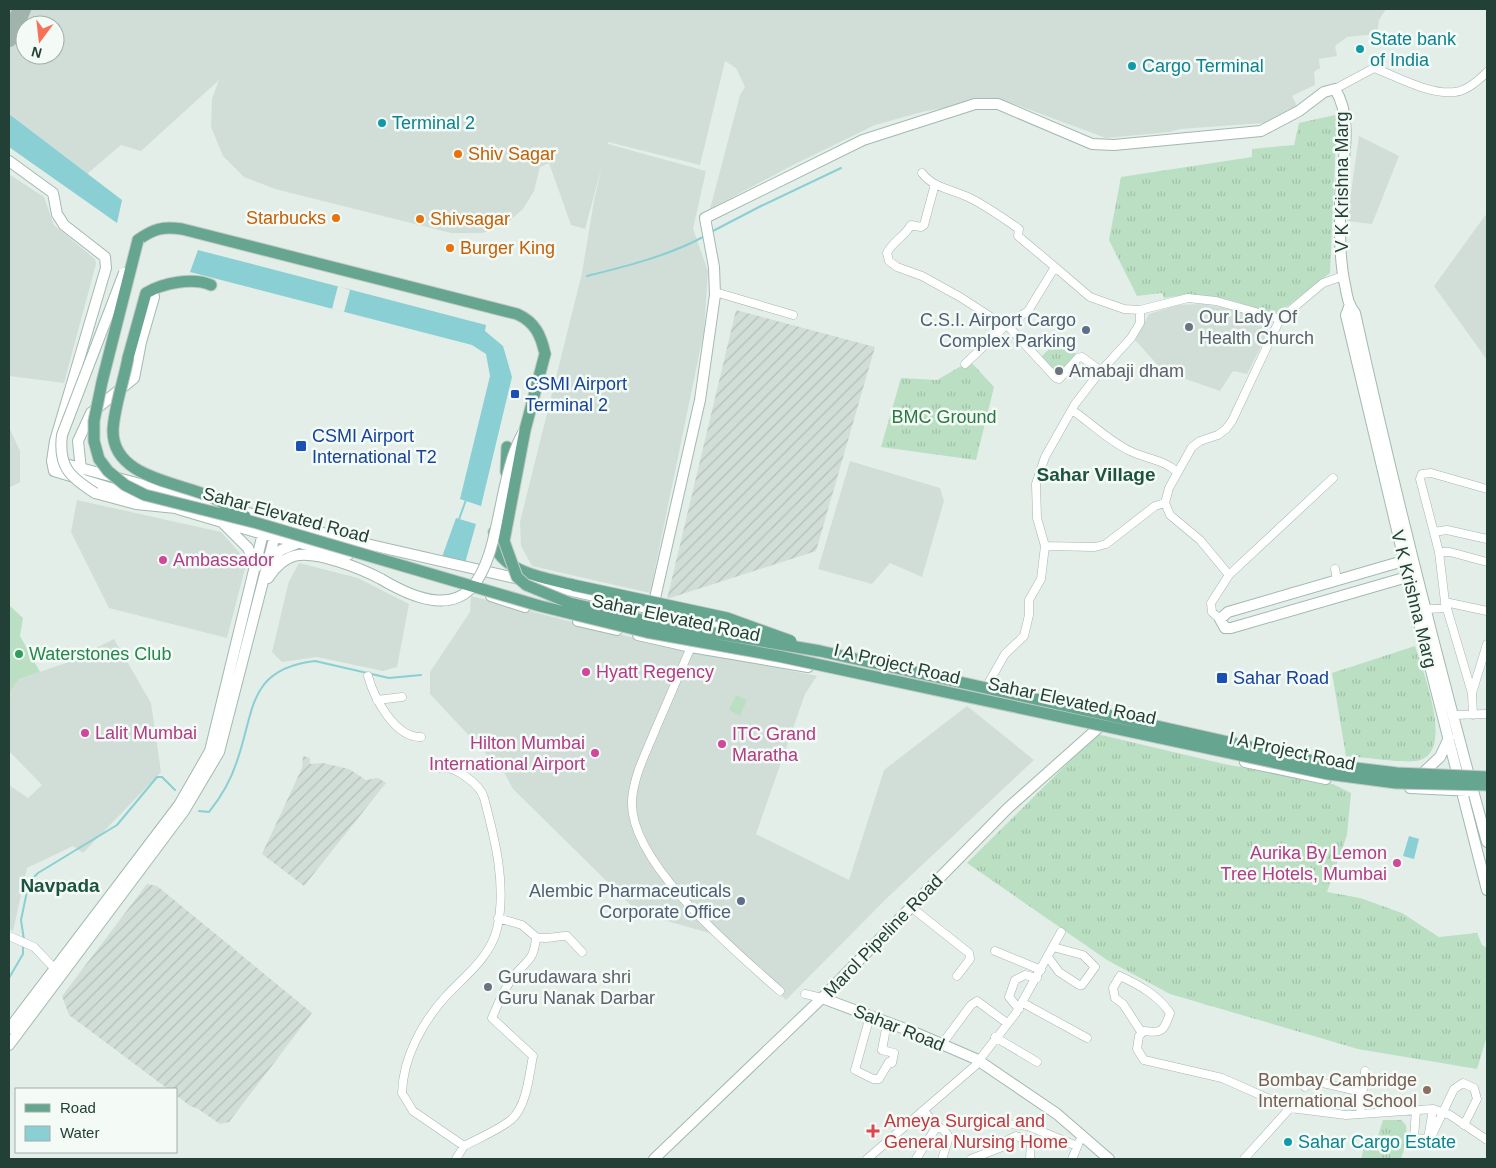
<svg xmlns="http://www.w3.org/2000/svg" width="1496" height="1168" viewBox="0 0 1496 1168" font-family="Helvetica,sans-serif">
  <defs>
    <pattern id="industrial-furrows" width="10" height="10" patternUnits="userSpaceOnUse" patternTransform="scale(1.25)"><rect width="10" height="10" fill="#d1ded7"/><path d="M-1 1l2-2M0 10L10 0M9 11l2-2" fill="none" stroke="#b3c0b9"/></pattern>
    <pattern id="grass-tufts" width="24" height="20" patternUnits="userSpaceOnUse" patternTransform="scale(1.25)"><rect width="24" height="20" fill="#bbdfc2"/><path d="M3 7l-1-3M5 7V3M7 7l1-3M15 17l-1-3M17 17v-4M19 17l1-3" fill="none" stroke="#a0c0a7"/></pattern>
  </defs>
  <rect width="100%" height="100%" fill="#e3eee8"/>
  <path fill="#d1ded7" fill-rule="evenodd" d="M9,9H1386L1379,20L1377,34L1347,37L1335,46L1337,56L1319,59L1320,68L1314,72L1315,85L1292,96L1297,106L1283,116L1264,123L1180,129L1170,132L1106,138L1014,104L993,99L922,112L875,125L791,166L710,209L740,95L745,87L736,68L725,61L700,165L608,142V144L706,171L693,229L708,271L704,331L650,593L532,566L521,546L520,522L582,273L594,201L602,166L585,229L571,225L549,163L540,167L534,191L523,209L506,224L482,233H451L275,189L244,177L223,156L211,127L212,99L219,80L141,151L121,145L87,174L9,114ZM25,25H55V55H25Z
    M1359,136L1399,156L1372,224L1347,221Z
    M9,174L44,197L54,225L95,259L96,264L64,383L9,376Z
    M1487,213V360L1434,286Z
    M1203,304L1235,310L1272,325L1247,374L1233,371L1220,391L1163,371L1135,340L1149,314L1178,305Z
    M9,427L20,451V482L9,488Z
    M850,461L940,488L944,501L922,577L890,563L872,584L818,569Z
    M77,500L221,532L247,561L227,638L109,608L71,532Z
    M299,563L358,578L409,604L397,667L383,671L317,657L282,662L272,652L289,581Z
    M471,596L642,640L817,676L805,694L756,834L849,880L884,770L967,706L1034,760L887,898L786,1000L720,936L663,920L647,910L640,914L513,789L505,774L430,694V672L470,612Z
    M114,639L151,703L161,772L83,853L73,846L27,868L13,931L9,929V785L28,798L42,785L9,751V693L19,679L66,663Z"/>
  <path fill="url(#industrial-furrows)" d="M736,310L875,347L816,551L667,599Z
    M303,756L310,758V764L323,763L349,769L366,780L378,778L386,783L304,886L262,854L302,768Z
    M147,884L157,886L312,1013L229,1122L220,1124L198,1109L190,1106L176,1095V1089H168L69,1015L62,996Z"/>
  <path fill="url(#grass-tufts)" d="M1335,115L1337,118L1330,273L1281,311L1274,314C1231,300 1210,290 1164,298L1162,293L1137,296L1109,240L1121,177L1252,157V149L1294,145L1299,123Z
    M1055,343L1061,346L1064,343L1078,356L1067,373L1059,365L1053,370L1041,357Z
    M970,361L994,387L976,460L881,447L901,378L937,380Z
    M1415,646C1422,669 1457,755 1416,761C1401,763 1363,757 1346,756L1332,673Z
    M1097,734L1224,764L1333,784L1351,793L1347,835L1327,892L1360,898L1402,913L1439,937L1477,933L1482,945L1487,948V1036L1477,1069L1358,1049L1170,994L1107,960L967,863Z
    M1383,1120H1401L1406,1125L1407,1139L1401,1159H1361L1366,1139H1377Z"/>
  <path fill="#bbdfc2" d="M9,605L23,618L20,636L40,672L19,679L9,693Z
    M736,695L747,700L740,716L729,710Z"/>
  <path fill="#89cfd4" d="M9,114L122,200L117,223L9,147Z
    M198,250L486,325L485,331L503,346L512,377L481,506L460,499L490,376L486,354L472,345L190,272Z
    M456,518L476,524L465,563L442,557Z
    M1409,836L1419,839L1414,859L1403,856Z"/>
  <path fill="#e3eee8" d="M338,286L350,290L344,312L332,309Z"/>
  <g fill="none" stroke-linecap="round" stroke-linejoin="round">
    <path stroke="#89cfd4" stroke-width="2" d="M711,232L761,206L841,168
      M587,276C627,266 668,256 705,236
      M458,522L466,500
      M199,811L209,812C221,797 231,780 237,761C255,711 247,669 315,661L389,678L421,675
      M24,940L21,920L29,882L38,873L117,825L157,777H162L175,790
      M9,978L23,954V944"/>
    <path stroke="#a0b4ac" stroke-width="18" d="M9,38L22,9"/>
    <g stroke="#a5b6af" stroke-width="9">
      <path id="street" d="M1335,89L1374,68C1398,77 1429,95 1455,92C1467,91 1479,80 1487,72
        M922,173C933,188 954,190 970,198C988,207 1003,218 1019,229L1018,236L1055,267
        M935,184L924,225L921,227L911,225C904,237 893,241 887,253L889,261L897,267L922,276L960,297L1005,326
        M715,292L793,315
        M1007,325L1056,378L1059,379L1078,358L1082,357L1101,371
        M965,364L1005,326L1028,311L1055,267L1090,297L1124,309L1140,310L1188,298L1216,301L1280,319
        M1072,410C1091,423 1109,441 1130,451C1146,459 1163,459 1177,472
        M1434,532L1447,530L1487,539
        M1045,546L1095,547L1106,544L1155,506L1165,503
        M1439,552H1450L1487,562
        M1335,569L1337,579
        M1229,575L1200,540L1170,515L1165,503L1169,488L1192,447L1200,441L1218,435L1226,429L1232,421L1280,319L1323,283L1343,276
        M1445,602L1487,611
        M1426,609L1447,608
        M1220,619L1212,612L1211,603L1229,575L1333,478
        M691,647C679,674 668,701 656,728C647,751 634,774 632,800C628,862 736,952 780,991
        M368,676C374,698 395,738 421,737
        M988,684L1005,654L1024,636L1029,615V600L1041,579L1045,546L1037,518L1036,484L1045,457L1075,404L1099,373L1131,338L1140,323V310
        M1472,693L1445,602L1439,552L1420,479L1422,474L1431,473L1487,489
        M377,700L402,697
        M1452,715L1487,714
        M1473,715L1472,693L1487,644
        M440,768C454,765 480,784 484,798C495,839 507,886 497,929C490,957 466,975 447,995C423,1021 403,1057 402,1093L413,1111L464,1146C479,1138 499,1130 512,1119C527,1105 529,1075 533,1056L492,1018C498,1004 504,988 514,976C527,959 534,962 536,937L522,925L498,918
        M911,907L969,953L970,959L957,976
        M9,936L34,947L57,971
        M536,937C547,940 555,936 567,936L582,952
        M995,951L1041,970
        M1048,957L1059,972L1079,985H1082L1095,967L1083,955L1053,947
        M805,994L822,998
        M1023,1003L1087,1038
        M1019,1009L1009,997L1015,980L1025,975L1037,978
        M870,1016L855,1070L873,1079H879L889,1062L892,1063L894,1053L882,1050L887,1023
        M1142,1033L1123,1004L1115,998L1113,988L1120,976C1139,985 1158,995 1170,1013C1164,1030 1163,1034 1144,1031L1139,1036L1137,1049L1144,1060L1222,1078L1290,1108
        M995,1037L1037,1062
        M942,1044L971,1005L977,1001L1007,1023
        M980,1059L1016,1013L1061,932
        M1305,1087L1310,1080L1362,1092
        M1416,1110L1414,1138L1428,1139L1433,1109
        M1360,1114L1365,1071
        M1008,1124L1028,1126L1077,1146
        M937,1126L944,1130L949,1137L942,1159
        M1430,1139L1454,1089L1463,1083L1474,1088L1477,1099L1464,1125
        M456,1159L464,1146
        M867,1159L976,1065
        M916,1159L937,1126L924,1111
        M971,1159L1002,1147L1004,1142L1016,1136L1031,1141L1030,1159
        M1072,1159L1079,1142
        M1244,1159L1290,1108L1346,1115L1433,1109L1450,1115L1487,1140"/>
    </g>
    <g stroke="#a1baaf" stroke-width="12">
      <path id="secondary" d="M9,161L53,193L57,214L64,225L105,257L106,268L55,441L52,461L54,471L143,498
        M1349,307L1346,315L1421,631L1487,890
        M58,462L349,540L760,634
        M81,470L78,441L91,413L134,378L141,342L154,297L152,290
        M95,493L136,504L176,508
        M178,509L263,534L348,555
        M224,524L248,548L256,567
        M1410,559L1228,612L1220,619L1225,628H1231L1414,575
        M271,560L281,550L298,543
        M268,578C274,569 283,559 294,556C316,550 362,569 381,579
        M491,596L525,607
        M578,621L617,630
        M648,629L700,400L715,295L714,267L705,218L863,140L975,104H998L1092,144L1114,145L1261,131L1299,111L1324,92L1335,89C1355,121 1341,165 1340,201C1340,228 1339,258 1345,285C1347,295 1348,305 1355,313C1394,490 1439,667 1487,842
        M638,635L691,647L808,667
        M1245,762L1326,779
        M1425,771L1440,757L1449,738
        M1410,788L1473,791
        M822,998L916,1033L976,1059
        M9,1029L179,805L210,751L264,529
        M9,1045L184,811L219,752L276,531
        M982,1063L1057,1114L1109,1159
        M654,1159L822,998L1008,808L1098,728L1103,719"/>
    </g>
    <g stroke="#c1cac6" stroke-width="13">
      <path id="primary" d="M138,240C153,229 163,226 182,229L517,314C535,322 541,335 545,354
        M128,358L146,293C163,283 193,277 211,285
        M506,472L507,447
        M494,532C495,537 495,543 496,548C506,573 550,579 573,585"/>
    </g>
    <use href="#street" stroke="#fff" stroke-width="8"/>
    <use href="#secondary" stroke="#fff" stroke-width="10"/>
    <use href="#primary" stroke="#66a58f" stroke-width="11"/>
    <g stroke="#a1baaf" stroke-width="12" stroke-linecap="butt">
      <path id="secondary-bridge" d="M95,493C70,477 58,467 62,435L124,273
        M381,579C513,658 484,500 523,433"/>
    </g>
    <g stroke="#c1cac6" stroke-width="13" stroke-linecap="butt">
      <path id="primary-bridge" d="M138,240L102,382L94,421V441L99,459L108,471L125,485L145,495L257,523L540,606L646,632L778,656L1328,774L1396,783L1487,785
        M545,354L525,430L504,541L517,577L526,585L570,603L655,623L820,651L1331,765L1397,773L1487,777
        M128,358C124,380 114,408 113,430C112,478 179,482 211,497C223,502 234,510 245,516
        M573,585L727,618L791,641"/>
    </g>
    <use href="#secondary-bridge" stroke="#fff" stroke-width="10"/>
    <use href="#primary-bridge" stroke="#66a58f" stroke-width="11"/>
  </g>
  <g fill="#0f9aa8" stroke="#f4faf6" stroke-width="2">
    <circle cx="1360" cy="49" r="5"/>
    <circle cx="1132" cy="66" r="5"/>
    <circle cx="382" cy="123" r="5"/>
    <circle cx="1288" cy="1142" r="5"/>
  </g>
  <g fill="#e8710a" stroke="#f4faf6" stroke-width="2">
    <circle cx="458" cy="154" r="5"/>
    <circle cx="336" cy="218" r="5"/>
    <circle cx="420" cy="219" r="5"/>
    <circle cx="450" cy="248" r="5"/>
  </g>
  <g fill="#6b7280" stroke="#f4faf6" stroke-width="2">
    <circle cx="1189" cy="327" r="5"/>
    <circle cx="1059" cy="371" r="5"/>
    <circle cx="488" cy="987" r="5"/>
  </g>
  <g fill="#5c6f8a" stroke="#f4faf6" stroke-width="2">
    <circle cx="1086" cy="330" r="5"/>
    <circle cx="741" cy="901" r="5"/>
  </g>
  <g fill="#1a4fb4" stroke="#f4faf6" stroke-width="2">
    <rect x="510" y="389" width="10" height="10" rx="2.5"/>
    <rect x="295" y="440" width="12" height="12" rx="2.5"/>
    <rect x="1216" y="672" width="12" height="12" rx="2.5"/>
  </g>
  <g fill="#d1479c" stroke="#f4faf6" stroke-width="2">
    <circle cx="163" cy="560" r="5"/>
    <circle cx="586" cy="672" r="5"/>
    <circle cx="85" cy="733" r="5"/>
    <circle cx="722" cy="744" r="5"/>
    <circle cx="595" cy="753" r="5"/>
    <circle cx="1397" cy="863" r="5"/>
  </g>
  <circle fill="#2e9e5b" stroke="#f4faf6" stroke-width="2" cx="19" cy="654" r="5"/>
  <circle fill="#8d6e63" stroke="#f4faf6" stroke-width="2" cx="1427" cy="1090" r="5"/>
  <path fill="#e0444e" stroke="#f4faf6" stroke-width="2" d="M870.5 1123.5h5v5h5v5h-5v5h-5v-5h-5v-5h5z"/>
  <g text-anchor="middle" stroke-width="5" stroke-linejoin="round" paint-order="stroke">
    <g font-size="18" fill="#0d838f" stroke="#f4faf6" text-anchor="start">
      <text x="1370" y="45">State bank<tspan x="1370" dy="21">of India</tspan></text>
      <text x="1142" y="72">Cargo Terminal</text>
      <text x="392" y="129">Terminal 2</text>
      <text x="1298" y="1148">Sahar Cargo Estate</text>
    </g>
    <g font-size="18" fill="#c56008" stroke="#f4faf6" text-anchor="start">
      <text x="468" y="160">Shiv Sagar</text>
      <text x="326" y="224" text-anchor="end">Starbucks</text>
      <text x="430" y="225">Shivsagar</text>
      <text x="460" y="254">Burger King</text>
    </g>
    <g font-size="18" fill="#224035" stroke="#f4faf6">
      <text transform="translate(1342 182) rotate(-90)" y="6">V K Krishna Marg</text>
      <text transform="translate(286 515) rotate(15)" y="6">Sahar Elevated Road</text>
      <text transform="translate(1414 599) rotate(76)" y="6">V K Krishna Marg</text>
      <text transform="translate(676 618) rotate(12)" y="6">Sahar Elevated Road</text>
      <text transform="translate(897 664) rotate(13)" y="6">I A Project Road</text>
      <text transform="translate(1072 701) rotate(12)" y="6">Sahar Elevated Road</text>
      <text transform="translate(1292 751) rotate(12)" y="6">I A Project Road</text>
      <text transform="translate(883 936) rotate(-46)" y="6">Marol Pipeline Road</text>
      <text transform="translate(899 1028) rotate(22)" y="6">Sahar Road</text>
    </g>
    <g font-size="18" fill="#5b616d" stroke="#f4faf6" text-anchor="start">
      <text x="1199" y="323">Our Lady Of<tspan x="1199" dy="21">Health Church</tspan></text>
      <text x="1069" y="377">Amabaji dham</text>
      <text x="498" y="983">Gurudawara shri<tspan x="498" dy="21">Guru Nanak Darbar</tspan></text>
    </g>
    <g font-size="18" fill="#4e5e75" stroke="#f4faf6" text-anchor="end">
      <text x="1076" y="326">C.S.I. Airport Cargo<tspan x="1076" dy="21">Complex Parking</tspan></text>
      <text x="731" y="897">Alembic Pharmaceuticals<tspan x="731" dy="21">Corporate Office</tspan></text>
    </g>
    <g font-size="18" fill="#164399" stroke="#f4faf6" text-anchor="start">
      <text x="525" y="390">CSMI Airport<tspan x="525" dy="21">Terminal 2</tspan></text>
      <text x="312" y="442">CSMI Airport<tspan x="312" dy="21">International T2</tspan></text>
      <text x="1233" y="684">Sahar Road</text>
    </g>
    <g font-size="18" fill="#2a7942" stroke="#f4faf6">
      <text x="944" y="423">BMC Ground</text>
    </g>
    <g font-size="18" fill="#b23c85" stroke="#f4faf6" text-anchor="start">
      <text x="173" y="566">Ambassador</text>
      <text x="596" y="678">Hyatt Regency</text>
      <text x="95" y="739">Lalit Mumbai</text>
      <text x="732" y="740">ITC Grand<tspan x="732" dy="21">Maratha</tspan></text>
      <text x="585" y="749" text-anchor="end">Hilton Mumbai<tspan x="585" dy="21">International Airport</tspan></text>
      <text x="1387" y="859" text-anchor="end">Aurika By Lemon<tspan x="1387" dy="21">Tree Hotels, Mumbai</tspan></text>
    </g>
    <g font-size="18" fill="#27864d" stroke="#f4faf6" text-anchor="start">
      <text x="29" y="660">Waterstones Club</text>
    </g>
    <g font-size="18" fill="#785e54" stroke="#f4faf6" text-anchor="end">
      <text x="1417" y="1086">Bombay Cambridge<tspan x="1417" dy="21">International School</tspan></text>
    </g>
    <g font-size="18" fill="#be3a42" stroke="#f4faf6" text-anchor="start">
      <text x="884" y="1127">Ameya Surgical and<tspan x="884" dy="21">General Nursing Home</tspan></text>
    </g>
    <g font-size="19" font-weight="bold" fill="#1d5341" stroke="#f4faf6">
      <text x="1096" y="481">Sahar Village</text>
      <text x="60" y="892">Navpada</text>
    </g>
  </g>
  <rect width="1496" height="1168" fill="none" stroke="#224035" stroke-width="20"/>
  <rect x="15" y="1088" width="162" height="65" fill="#f4faf6" stroke="#a0b0a9"/>
  <rect x="25" y="1104" width="25" height="8" fill="#66a58f" stroke="#a0b0a9"/>
  <text x="60" y="1113" font-size="15" fill="#224035">Road</text>
  <rect x="25" y="1126" width="25" height="15" fill="#89cfd4" stroke="#a0b0a9"/>
  <text x="60" y="1138" font-size="15" fill="#224035">Water</text>
  <g transform="translate(40 40) rotate(195)"><circle r="24" fill="#f4faf6" stroke="#a0b0a9"/>
  <path d="M0-4L9 19L0 12L-9 19Z" fill="#f77158"/>
  <text y="-8" font-size="14" font-weight="bold" text-anchor="middle" fill="#224035">N</text>
  </g>
</svg>
